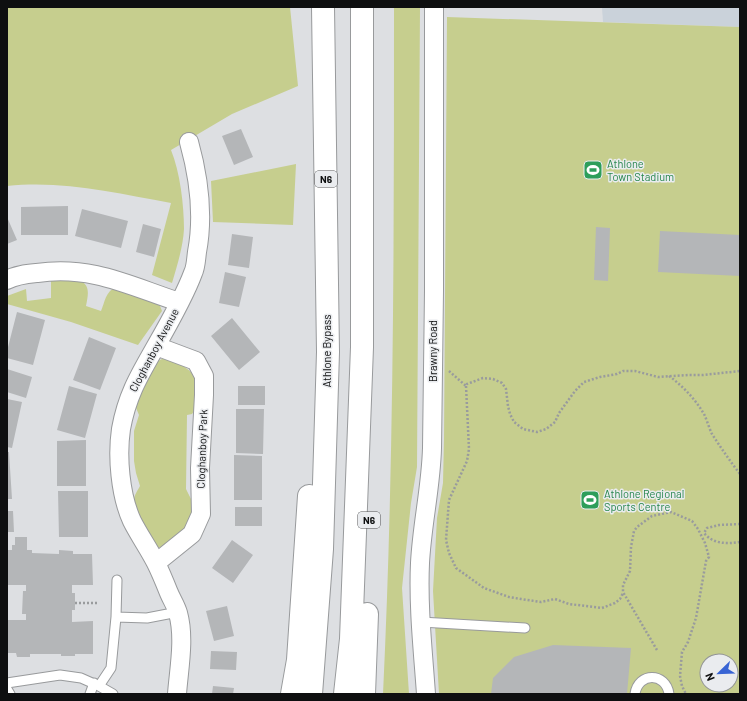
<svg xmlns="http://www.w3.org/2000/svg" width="747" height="701" viewBox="0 0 747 701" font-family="Barlow,sans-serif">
  <rect width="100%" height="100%" fill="#dddfe2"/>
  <path fill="#cad2da" d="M602,7H740V27L603,22Z"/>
  <path fill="#c6ce8e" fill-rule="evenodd" d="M7,7H290L298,86L232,114L171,150C180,172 184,205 184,229C183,247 177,266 172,283L152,275L171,203C116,193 63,180 7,186Z
    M394,7H420L417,467L411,503L402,588L409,694H383C394,465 394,236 394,7Z
    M447,17L740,27V694H439L433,591L437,518L443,483L444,439ZM707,661H731V685H707Z
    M296,164L293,225L213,222L211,181Z
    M51,280H79C91,285 88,295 86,306L101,311C105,302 105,292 116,287L155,302L160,306L162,311L138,345L71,322L7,304V296L26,289L27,301L51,298Z
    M162,359C173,360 190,367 195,378C197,383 194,404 194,411L192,414L187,415L186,489L192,501L193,510L188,531L163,548L155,547C148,534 135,514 134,500C134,495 138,490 140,486L136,473L134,461V431L139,415L134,403L158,361Z"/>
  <path fill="#b4b6b8" d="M241,129L253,157L234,165L222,136Z
    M68,206V235H21V207Z
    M82,209L128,221L121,248L75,236Z
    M7,217L17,240L7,244Z
    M143,224L161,229L154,257L136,252Z
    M596,227L610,228L608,281L594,280Z
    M660,231L740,235V276L658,272Z
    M232,234L253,237L249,268L228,265Z
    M225,272L246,277L239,307L219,303Z
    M17,312L45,320L33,365L7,358V351Z
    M232,318L260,352L239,370L211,336Z
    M89,337L116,348L100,390L73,380Z
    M7,369L32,377L26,398L7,392Z
    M69,386L97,394L85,438L57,430Z
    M238,386H265V405H238Z
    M7,399L22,402L12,448L7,447Z
    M236,409H264L263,454L236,453Z
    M86,440V486H57V441Z
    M7,452H9L12,499H7Z
    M234,455L262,456V500H234Z
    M58,491H88V537H59Z
    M235,507H262V526H235Z
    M7,511H13L14,532H7Z
    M15,537H27V550H32V553L59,554V550L73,551V554H92L93,585H72V593H75V610H72V622L93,621V654H75V656H61V654H30V657H17L16,653H7V620H26V614H22L23,591H26V585H7V550H12V545H15Z
    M232,540L253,555L233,583L212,568Z
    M227,606L234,636L214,641L206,611Z
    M553,645L631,648L627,694H491L493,678L514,657Z
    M211,651L237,652L236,670L210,669Z
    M213,686L234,688L233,694H212Z"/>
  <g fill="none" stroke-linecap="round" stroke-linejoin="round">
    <g stroke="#989a9c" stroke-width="11">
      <path id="service" d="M116,617L117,580
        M421,622L525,628
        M7,683L60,675L81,678L99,686L111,668L116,617L147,618L178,612
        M99,686L113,694
        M7,689L10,694
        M90,694L94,683
        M635,694C638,672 666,672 669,694"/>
    </g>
    <g stroke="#989a9c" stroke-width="20">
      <path id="minor" d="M7,280C16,275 27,274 37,273C91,265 130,286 179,302
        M156,346L196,361L204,376V395L200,468L201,514L192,534L156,563
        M177,694C179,668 185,638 178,613C176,606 172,600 169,593C165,583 161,573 156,563C149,549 139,535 132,521C120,495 117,456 121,429C127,395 140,374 156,346C168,325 185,295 193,273C196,267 196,259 197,252C204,215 199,178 189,142
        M426,694C423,651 418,607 420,563C422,524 431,487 432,448L434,291V7"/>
    </g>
    <g stroke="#989a9c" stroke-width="24">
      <path id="trunk" d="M292,694L298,660L309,496
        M311,694L322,549L328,352L323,7
        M345,694L351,639L362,347V7
        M364,694L367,614"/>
    </g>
    <path stroke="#999b9d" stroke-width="2.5" stroke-dasharray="2 2" stroke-linecap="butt" d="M449,371L466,386L467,384L483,378L493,379L502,383L506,389L508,406L510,414L514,422L523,429L537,432L546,429L555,422L559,413L575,391L584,382L600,377L617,374L623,371H635L658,377L688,375H703L740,371
      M669,376C683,386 695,399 704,414C707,420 709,428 712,434C721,448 730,461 740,474
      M466,386L469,449L467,461L449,500L446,540L449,553L456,568L484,588L509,597L521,599L541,602L555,599L569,604L602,608L615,603L620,599L623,593
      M740,524L719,525L707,528L704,533C713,544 726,544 740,542
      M75,603H97
      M657,650L623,592V585L630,571L631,547L634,531L637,527L652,516L671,512L692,521L698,529L705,543L709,557L706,561L696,618L688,642L682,652L680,676L682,686L686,694"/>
    <use href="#service" stroke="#fff" stroke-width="9"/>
    <use href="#minor" stroke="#fff" stroke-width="18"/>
    <use href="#trunk" stroke="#fff" stroke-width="22"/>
  </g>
  <defs>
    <g id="stadium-square" transform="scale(1)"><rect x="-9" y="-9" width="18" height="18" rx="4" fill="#2e9e5b" stroke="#eaecef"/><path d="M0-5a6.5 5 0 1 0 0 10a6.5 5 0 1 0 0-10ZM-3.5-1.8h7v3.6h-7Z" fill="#fff"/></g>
  </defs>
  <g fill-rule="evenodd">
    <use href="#stadium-square" x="593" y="170"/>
    <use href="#stadium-square" x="590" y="500"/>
  </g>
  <g text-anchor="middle" stroke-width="3" stroke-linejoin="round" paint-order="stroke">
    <g fill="#eaecef" stroke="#505153" stroke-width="1">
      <rect x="315" y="171" width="22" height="16" rx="3"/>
      <rect x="358" y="512" width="22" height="16" rx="3"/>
    </g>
    <g font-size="10" font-weight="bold" fill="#0e0f10">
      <text x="326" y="183">N6</text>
      <text x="369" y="524">N6</text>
    </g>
    <g font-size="11" fill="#27864d" stroke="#eaecef" text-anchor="start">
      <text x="607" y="168">Athlone<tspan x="607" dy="13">Town Stadium</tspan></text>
      <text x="604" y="498">Athlone Regional<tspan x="604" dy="13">Sports Centre</tspan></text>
    </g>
    <g font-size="11" fill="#0e0f10" stroke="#eaecef">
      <text transform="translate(154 350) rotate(-62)" y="4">Cloghanboy Avenue</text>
      <text transform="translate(327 351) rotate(-90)" y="4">Athlone Bypass</text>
      <text transform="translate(433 351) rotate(-90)" y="4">Brawny Road</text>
      <text transform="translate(202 449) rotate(-88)" y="4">Cloghanboy Park</text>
    </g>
  </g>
  <rect width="747" height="701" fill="none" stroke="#0e0f10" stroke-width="16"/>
  <g transform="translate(719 673) rotate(247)"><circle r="19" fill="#eaecef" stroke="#929496"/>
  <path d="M0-3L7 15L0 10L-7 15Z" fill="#3864d4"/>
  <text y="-6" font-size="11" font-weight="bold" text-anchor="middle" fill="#0e0f10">N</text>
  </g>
</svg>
